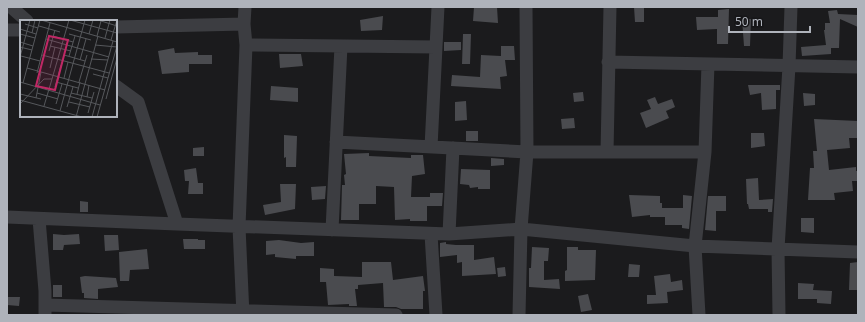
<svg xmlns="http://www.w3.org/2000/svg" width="865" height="322" viewBox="0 0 865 322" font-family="'Noto Sans',sans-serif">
  <rect width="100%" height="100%" fill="#1b1b1d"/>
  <path fill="#4a4b4f" d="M474,7H497L498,23L473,21Z
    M634,7H644V22H635Z
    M729,9L728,44H717V29L697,30L696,17H718V10Z
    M837,10L838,14L858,15V27L840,19L839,48H831V54L802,56L801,47L826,45L824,30H825V23H830L828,11Z
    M383,16L382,30L361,31L360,20Z
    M742,19H751L750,46H744Z
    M463,34H471L470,64H462Z
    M444,42H461V50L444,51Z
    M501,46H514L515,60H505L507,76L500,77L501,89L451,86L452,75L480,77L481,55L501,56Z
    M174,48L175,53L198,52V55H212V64H189V72L162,74L158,51Z
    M279,54H301L303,66L280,68Z
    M748,85H780V90H776V109L762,110L761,93L750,95Z
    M271,86L298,88V102L270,100Z
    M583,92L584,101L574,102L573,93Z
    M803,93L815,94V105L804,106Z
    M655,97L658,104L672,99L675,107L666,111L669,118L646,128L640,113L651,109L647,100Z
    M466,101L467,120L455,121V102Z
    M574,118L575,128L562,129L561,119Z
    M814,119L858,121V138H849L850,148L827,150L829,170L856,167V171H858V181H852L853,191L834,193L835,200H808L810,168H814L813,151H817Z
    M466,131H478V141H466Z
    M751,133H764L765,146L751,148Z
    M284,135L297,136L296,167H286V157L284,158Z
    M204,147V156H193V148Z
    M369,153V156L411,158V155H423L425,174L412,176L411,197H430V193H443L442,206H427V221H410V219L395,220L394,187L376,186V204H359V220H341L342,185H345L344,175L346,174L344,154Z
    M491,158L504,159V165L491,166Z
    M196,168L198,183H203V194H188L189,181H185L184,170Z
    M461,169L490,170V189H478V187L470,188L469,185L460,184Z
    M758,178L759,200L773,199L772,212H768V209H749L748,204H747L746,179Z
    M280,184H296L295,209L265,215L263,205L281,202Z
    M326,186L325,199L312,200L311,187Z
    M629,195L660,196V203H662V208H683V195L692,196L689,229L682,228V225H665V217H650V215L632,217Z
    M708,196H726V211H716V231L705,230Z
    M80,201L88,202V212H80Z
    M801,218H814V233L801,232Z
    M53,234L64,235L79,234L80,244L64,245L63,250H53Z
    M104,235H118L119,250L105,251Z
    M183,239H198V240H205V249H184Z
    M279,240L301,243L314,242V256H296V259L275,257V254L266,255V241Z
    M446,242V244L456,245H474V260L494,257L496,274L462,276V262L457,263V255L440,257V243Z
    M532,247L549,248L548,261H544V280L559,279L560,289L529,287V268H531Z
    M567,247H578V250H596L595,280L565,281V271L567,270Z
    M147,249L149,269L130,270L129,281H120L119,252Z
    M362,262H391L393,280L423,276L425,291H423V309H401L396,307H384L383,283L358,285V289H355L357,306H349V304L328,305L326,282H320V268L334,269V276L362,277Z
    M858,262V290H849L850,263Z
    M629,264L640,265L639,277H628Z
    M505,267L506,276L498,277L497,268Z
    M670,274L671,282L682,280L683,290L667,292L668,303L647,304V295H656L654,276Z
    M85,276L116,278L118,287L98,289V299L84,298V293H82L80,277Z
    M798,283L814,284L813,290L832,291L831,304L817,303V299H798Z
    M53,285H62V297H53Z
    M588,294L592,310L581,312L578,296Z
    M7,297H20L19,306L7,305Z"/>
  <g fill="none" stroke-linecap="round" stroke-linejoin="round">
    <path stroke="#3c3d41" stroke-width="13" d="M11,7L27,21
      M116,27L244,24
      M7,30H21
      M246,45L436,47
      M608,62L858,67
      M116,86L138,102L177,224L449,234L521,229L695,246L858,252
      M336,142L527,152H705
      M431,147L438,7
      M607,152L610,7
      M7,217L177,224
      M39,219L45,291V315
      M332,230L341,46
      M431,234L436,315
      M449,234L453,148
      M45,305L396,315
      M243,315L239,227L246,45L244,24L245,7
      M519,315L521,229L527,152L526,7
      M699,315L695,246L705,152L708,64
      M779,315L778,249L789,66L791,7"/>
  </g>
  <g transform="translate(20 20)">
    <rect width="97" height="97" fill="#1b1b1d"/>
    <path fill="none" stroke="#56585c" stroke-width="1" d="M21,0L97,22M50,0L97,13M78,0L97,6M5,4L18,8M19,6L40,12M0,9L16,14M12,13L15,0M0,14L15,18M49,14L71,20M69,14L73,0M33,16L53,22M77,16L81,1M85,18L90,0M26,19L89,37M91,20L97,0M0,22L13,26M75,25L97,27M30,26L51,31M0,27L12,30M29,31L35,10M22,35L89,53M44,35L65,41M1,36L20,41M49,36L55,16M0,37L10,0M71,39L88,40M60,40L66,19M7,48L85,70M30,48L35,27M17,53L30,3M73,54L88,58M44,58L48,42M0,62L80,85M36,62L58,68M59,62L67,35M3,63L20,0M35,67L41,45M17,73L38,79M51,73L72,78M0,74L21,79M57,74L60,62M67,77L69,65M16,78L21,52M86,79L97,38M0,80L62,97M49,82L70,87M0,84L24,59H32L49,0M36,84L42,64M24,86L32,59M47,87L53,67M40,91L65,0M68,93L74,72M56,97L78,16M72,97L93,21M77,97L97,26"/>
    <path fill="#c02865" fill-opacity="0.15" stroke="#c02865" stroke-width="2" d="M29,16L48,20L35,70L16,66Z"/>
    <rect width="97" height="97" fill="none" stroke="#afb3bb" stroke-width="2"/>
  </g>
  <rect width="865" height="322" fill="none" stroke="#afb3bb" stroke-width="16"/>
  <path d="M729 26v6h81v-6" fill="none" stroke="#afb3bb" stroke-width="2"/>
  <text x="735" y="26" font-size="12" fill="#afb3bb" stroke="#161618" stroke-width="3" paint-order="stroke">50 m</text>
</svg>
